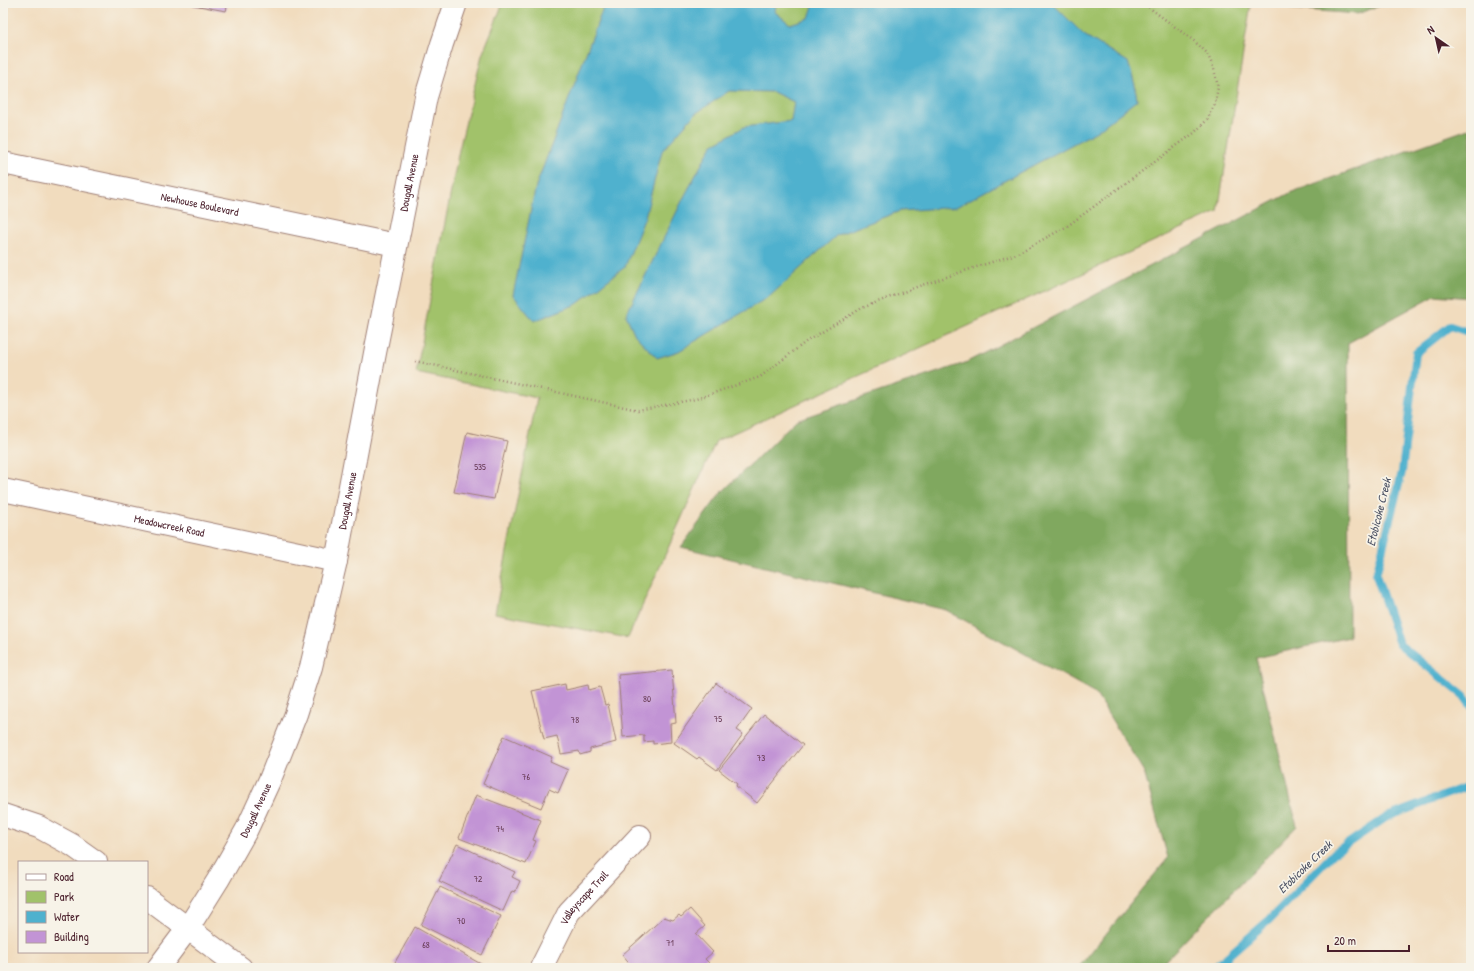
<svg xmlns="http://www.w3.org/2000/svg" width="1474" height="971" viewBox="0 0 1474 971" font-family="'Patrick Hand',sans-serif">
  <rect width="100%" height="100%" fill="#f7f3e8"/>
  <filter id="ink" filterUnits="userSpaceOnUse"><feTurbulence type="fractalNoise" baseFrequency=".025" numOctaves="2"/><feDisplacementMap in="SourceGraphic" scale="8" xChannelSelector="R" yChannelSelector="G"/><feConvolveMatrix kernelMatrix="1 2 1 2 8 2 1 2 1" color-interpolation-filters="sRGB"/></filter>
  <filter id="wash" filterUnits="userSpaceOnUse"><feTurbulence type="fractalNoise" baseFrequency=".012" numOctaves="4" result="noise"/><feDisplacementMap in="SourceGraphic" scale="16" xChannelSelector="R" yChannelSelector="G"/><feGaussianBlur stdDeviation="0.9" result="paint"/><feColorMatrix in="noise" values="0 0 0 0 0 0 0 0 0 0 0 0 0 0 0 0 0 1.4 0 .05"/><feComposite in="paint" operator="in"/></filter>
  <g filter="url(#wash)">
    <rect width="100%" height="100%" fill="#f1dcbe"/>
    <path fill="#a1c26a" stroke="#76704a" d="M503,3H1251L1218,212L716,441L628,638L495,613L537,398L416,373L459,150L482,55Z"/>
    <path fill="#80a85e" stroke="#656444" d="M1278,3H1388L1357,14L1293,9Z
      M1471,128V298L1435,295L1348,343L1349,637L1256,658L1297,826L1158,968H1078L1168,858L1144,772L1095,693L946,610L681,547L721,493L796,420L965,363L1292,192Z"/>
    <path fill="#4fb1ce" stroke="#4c687c" d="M605,3H776L775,12L790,24L809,18L814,3H1052L1084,35L1128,62L1135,85L1137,100L1097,131L956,207L900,211L837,235L770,296L679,351L657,358L635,335L626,315L684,197L712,145L744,127L791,121L794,102L773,92L729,91L695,114L662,151L645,217L625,267L577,304L534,321L513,295L536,186Z"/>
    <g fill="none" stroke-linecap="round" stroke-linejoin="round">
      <path stroke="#4fb1ce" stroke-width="8" d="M1471,333L1450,326L1416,353L1402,472L1376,575L1399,644L1464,696L1471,706
        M1214,968L1269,920L1335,852L1387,817L1471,785"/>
    </g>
    <g id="blocks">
      <path fill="#c294d5" d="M182,3H228L226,11Z
        M467,432L507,441L494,499L454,492Z
        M672,670L676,723L670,724L671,742L653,744V741L644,742V735L623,737L618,675Z
        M716,683L752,709L737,730L743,734L717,770L699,757L697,759L674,743Z
        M565,684L566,690L588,685L589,690L600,687L605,705L608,704L616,742L590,749V752L580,755L579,751L561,754L557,736L544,739L532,691Z
        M764,714L803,745L757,803L736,786L737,784L719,770Z
        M504,736L552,757L550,762L568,770L558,793L549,789L541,808L483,784Z
        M476,795L541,820L533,840L536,841L526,864L459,838Z
        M457,844L515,872L512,877L520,881L515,892L512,891L503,911L439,881Z
        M440,887L501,916L482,955L421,925Z
        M690,909L705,926L696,934L713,952L705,959L710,964L706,968H633L622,955L664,917L673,920L679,915L681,917Z
        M415,927L488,968H402L394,964Z"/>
    </g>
  </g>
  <g filter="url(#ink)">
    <use href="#blocks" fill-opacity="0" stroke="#9e7e74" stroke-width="1"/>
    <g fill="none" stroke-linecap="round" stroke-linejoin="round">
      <g stroke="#9e7e74" stroke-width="24">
        <g id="minor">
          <path id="s1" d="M3,163L396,245"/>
          <path id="s2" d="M3,490L336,561"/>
          <path d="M3,815L39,827L72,845L96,862"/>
          <path d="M147,898L241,968"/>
          <path id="s3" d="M158,968L188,928L218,880L247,829L271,777L296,714L311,667L336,561L375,353L426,97L442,44L456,3"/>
          <path id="s4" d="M541,968L569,912L640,836"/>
        </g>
      </g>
      <path stroke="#9e7e74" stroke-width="2.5" stroke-dasharray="1 3" stroke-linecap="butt" d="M415,361L638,410L696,399L760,377L807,341L862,308L919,286L1016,254L1066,227L1194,133L1207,120L1215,104L1218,87L1214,69L1207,53L1194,41L1143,3"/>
      <use href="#minor" stroke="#fff" stroke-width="22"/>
    </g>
  </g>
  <g text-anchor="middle" stroke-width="3.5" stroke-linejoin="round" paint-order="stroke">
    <g font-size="9" fill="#683c56">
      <text x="480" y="470">535</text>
      <text x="647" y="702">80</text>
      <text x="718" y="722">75</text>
      <text x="575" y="723">78</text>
      <text x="761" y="761">73</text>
      <text x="526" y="780">76</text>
      <text x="500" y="832">74</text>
      <text x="478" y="882">72</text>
      <text x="461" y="924">70</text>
      <text x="670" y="946">71</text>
      <text x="426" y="948">68</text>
    </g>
    <g font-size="11" fill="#4a1f2b" stroke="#f7f3e8">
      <text dy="4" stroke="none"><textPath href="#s3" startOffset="834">Dougall Avenue</textPath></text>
      <text dy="4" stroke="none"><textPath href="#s1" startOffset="201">Newhouse Boulevard</textPath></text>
      <text dy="4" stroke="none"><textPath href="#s3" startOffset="510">Dougall Avenue</textPath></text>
      <text dy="4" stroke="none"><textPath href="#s2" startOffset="170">Meadowcreek Road</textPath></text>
      <text dy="4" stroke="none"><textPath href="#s3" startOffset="186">Dougall Avenue</textPath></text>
      <text dy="4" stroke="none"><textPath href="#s4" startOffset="83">Valleyscape Trail</textPath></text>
    </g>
    <g font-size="12" font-style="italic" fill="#4c5264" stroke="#f7f3e8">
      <text transform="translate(1379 512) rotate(-76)" y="4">Etobicoke Creek</text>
      <text transform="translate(1305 867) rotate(-44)" y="4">Etobicoke Creek</text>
    </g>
  </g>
  <rect width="1474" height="971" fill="none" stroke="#f7f3e8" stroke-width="16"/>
  <rect x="18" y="861" width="130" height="92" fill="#f7f3e8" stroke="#b29e9c"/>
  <rect x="26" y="874" width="20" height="6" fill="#ffffff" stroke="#b29e9c"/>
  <text x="54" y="881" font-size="12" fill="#4a1f2b">Road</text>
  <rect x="26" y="891" width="20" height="12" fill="#a1c26a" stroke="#b29e9c"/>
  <text x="54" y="901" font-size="12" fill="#4a1f2b">Park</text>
  <rect x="26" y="911" width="20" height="12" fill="#4fb1ce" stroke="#b29e9c"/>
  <text x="54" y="921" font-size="12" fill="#4a1f2b">Water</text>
  <rect x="26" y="931" width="20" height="12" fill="#c294d5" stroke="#b29e9c"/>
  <text x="54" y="941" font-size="12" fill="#4a1f2b">Building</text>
  <g transform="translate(1436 38) rotate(326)" stroke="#f7f3e8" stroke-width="3" paint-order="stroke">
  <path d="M0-3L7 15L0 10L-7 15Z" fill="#4a1f2b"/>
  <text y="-6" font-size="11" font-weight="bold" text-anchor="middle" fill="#4a1f2b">N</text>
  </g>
  <path d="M1328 945v6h81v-6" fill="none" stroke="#4a1f2b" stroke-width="2"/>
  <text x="1334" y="945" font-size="12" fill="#4a1f2b" stroke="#f7f3e8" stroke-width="3" paint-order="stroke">20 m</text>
</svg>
